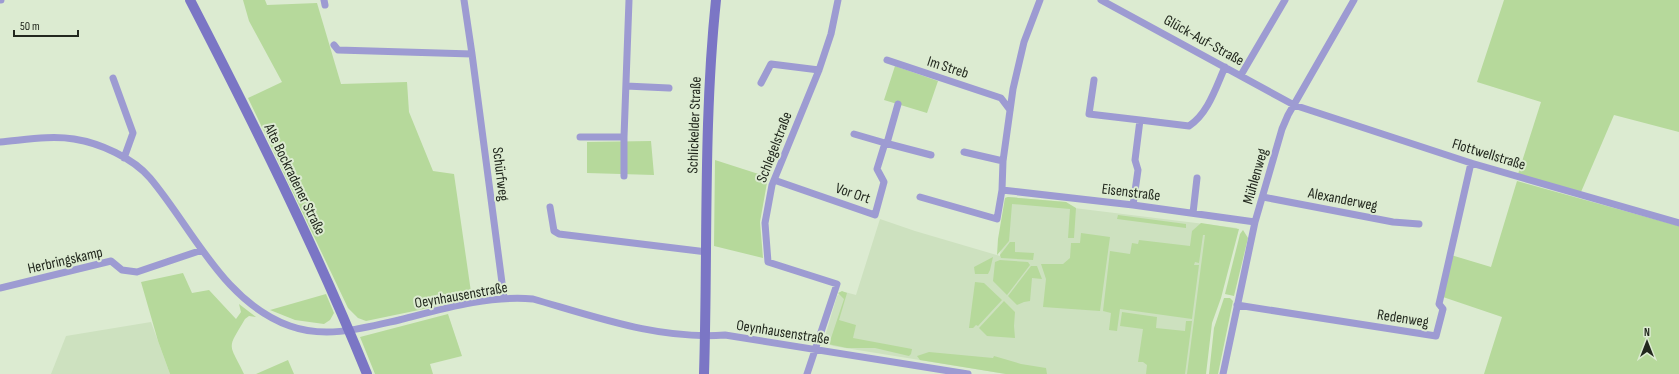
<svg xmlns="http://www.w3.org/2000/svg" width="1679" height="374" viewBox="0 0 1679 374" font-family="'Sofia Sans Condensed',sans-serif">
  <rect width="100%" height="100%" fill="#dcebd1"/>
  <path fill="#cde1bf" d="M1008,197L1066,202L1074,208L1237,228L1211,324L1205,374H1006L833,346L828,344L825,339L826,333L837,296L840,293L845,292L856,295L880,219L915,231L1000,256L1005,198Z
    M151,322L170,374H51L66,336Z"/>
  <path fill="#b6d99b" d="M243,0H265L267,5L317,3L341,84L407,82L409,112L433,171L454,174L472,299L366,321L358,318L348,308L248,98L282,82L249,21Z
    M1504,0H1679V132L1614,115L1581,192L1518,174L1541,102L1477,82Z
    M895,66L938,81L927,113L884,100Z
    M651,141L654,175L587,173V142Z
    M715,160L768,177L760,222L763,258L714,246Z
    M1517,181L1679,226V374H1484L1502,317L1443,297L1451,255L1491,267Z
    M1008,197L1066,202L1076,208L1074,238H1068L1070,209L1012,204L1009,241L997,255L998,239L1005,198Z
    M1118,215L1186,224V228L1117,219Z
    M1201,223L1239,229L1221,298L1212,323L1206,374H1187L1205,235H1203L1199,263L1195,262L1194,265H1199L1192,319L1120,309L1117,331L1109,330L1111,313L1103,311L1110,251L1130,254L1132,243L1138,244L1139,240L1190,246L1192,231Z
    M1243,230L1248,238L1234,296L1225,294L1240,234Z
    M1081,233L1110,237L1100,311L1043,307L1046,279L1041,264H1063L1070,258L1071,243H1080Z
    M1010,242H1015V252L1034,253L1033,260L1001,258L1000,255Z
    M993,257L990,270L988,274H975L974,267Z
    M1000,260L1028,262L1030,265L1007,295L993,281L995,262Z
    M1031,266H1037L1042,279L1032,278L1030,301L1024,302L1017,305L1008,296Z
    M183,273L192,293L209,290L236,319L241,312L239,304L256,317L249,316L245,319C226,351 229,342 244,374H170L158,341L141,282Z
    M975,282L984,283L1002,300L978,326L976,325L973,328H969Z
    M842,291L847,293L839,320L856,325L853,338L912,349L911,354L909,356L875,348H847L828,344L826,340L831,338L844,299L838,293Z
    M326,294L334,313L330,320L324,324L295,320L270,310Z
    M1224,298H1230L1233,301L1218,374H1209L1214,328Z
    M1004,301L1015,312L1014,326L1015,338L987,336L979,328Z
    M1122,312L1157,317L1156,328L1185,331L1186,321H1192L1185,374H1146L1147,365L1143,362H1138L1143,329L1120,326Z
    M448,314L462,356L430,364L433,374H375L360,337Z
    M929,352L993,358L994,356L1021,364L1046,368L1047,374H1006L920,360L917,356Z
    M288,360L294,374H256Z"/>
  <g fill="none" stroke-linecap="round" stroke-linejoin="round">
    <path stroke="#9d9bd2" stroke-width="7" d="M0,0H1
      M324,0L325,5
      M464,0L472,54L504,298
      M1101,0L1294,105L1471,163L1679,223
      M334,45L338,50L472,54
      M887,60L1001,98L1010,110
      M1241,75L1285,0
      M113,78L133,133L124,158
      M1094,80L1089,114L1140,120L1135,160L1138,170L1133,205
      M761,83L771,64L819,70
      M626,86L669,88
      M1140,120L1189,126C1208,114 1216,87 1225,67
      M854,134L885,143
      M580,137H624L629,0
      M0,142C24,140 50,135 74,139C100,143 133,158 150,178C193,229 223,302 290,326C326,339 364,328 399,320C442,309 489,295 533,299C596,317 659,340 725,335L968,374
      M887,143L898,104
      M964,152L1003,161
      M624,176V137
      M774,180L875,215L884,182L877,169L885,143L931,155
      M1002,190L1133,205L1255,222
      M920,197L997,219L1002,190L1003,161L1013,89L1024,42L1040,0
      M1263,197L1393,222L1419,224
      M550,207L554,231L559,234L707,252
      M1193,213L1197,178
      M0,288L111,261L122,270L137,272L202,250
      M1237,305L1436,336L1443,309L1439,304L1471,163
      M807,374L837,284L768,262L765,223L772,185L819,70L831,34L838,0
      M1223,374L1255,222L1282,129L1288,115L1354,0"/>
    <path stroke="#7b76c5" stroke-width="10" d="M190,0C253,122 315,246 367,374
      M704,374C708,249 703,124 716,0"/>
  </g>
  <g text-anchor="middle" stroke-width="4" stroke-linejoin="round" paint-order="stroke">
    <g font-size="15" fill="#22281e" stroke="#dcebd1">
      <text transform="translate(1204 40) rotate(29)" y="5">Glück-Auf-Straße</text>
      <text transform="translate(948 67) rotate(18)" y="5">Im Streb</text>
      <text transform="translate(694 125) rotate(-88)" y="5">Schlickelder Straße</text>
      <text transform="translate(774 147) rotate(-69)" y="5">Schlegelstraße</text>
      <text transform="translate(1489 154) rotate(17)" y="5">Flottwellstraße</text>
      <text transform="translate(501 174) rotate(83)" y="5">Schürfweg</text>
      <text transform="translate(1255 176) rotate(-74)" y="5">Mühlenweg</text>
      <text transform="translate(295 179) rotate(64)" y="5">Alte Bockradener Straße</text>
      <text transform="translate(1131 192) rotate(7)" y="5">Eisenstraße</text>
      <text transform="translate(853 193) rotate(19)" y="5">Vor Ort</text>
      <text transform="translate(1343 199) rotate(11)" y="5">Alexanderweg</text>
      <text transform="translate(65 260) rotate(-13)" y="5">Herbringskamp</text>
      <text transform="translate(461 295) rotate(-10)" y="5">Oeynhausenstraße</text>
      <text transform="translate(1403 318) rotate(9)" y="5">Redenweg</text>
      <text transform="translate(783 332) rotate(9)" y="5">Oeynhausenstraße</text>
    </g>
  </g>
  <g transform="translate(1647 342)" stroke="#dcebd1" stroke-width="3" paint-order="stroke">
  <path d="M0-3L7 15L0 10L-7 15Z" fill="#22281e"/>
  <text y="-6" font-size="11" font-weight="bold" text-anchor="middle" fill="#22281e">N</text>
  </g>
  <path d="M14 30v6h64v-6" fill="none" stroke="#22281e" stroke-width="2"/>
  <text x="20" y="30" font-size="12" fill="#22281e" stroke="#dcebd1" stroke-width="3" paint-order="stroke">50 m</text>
</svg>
